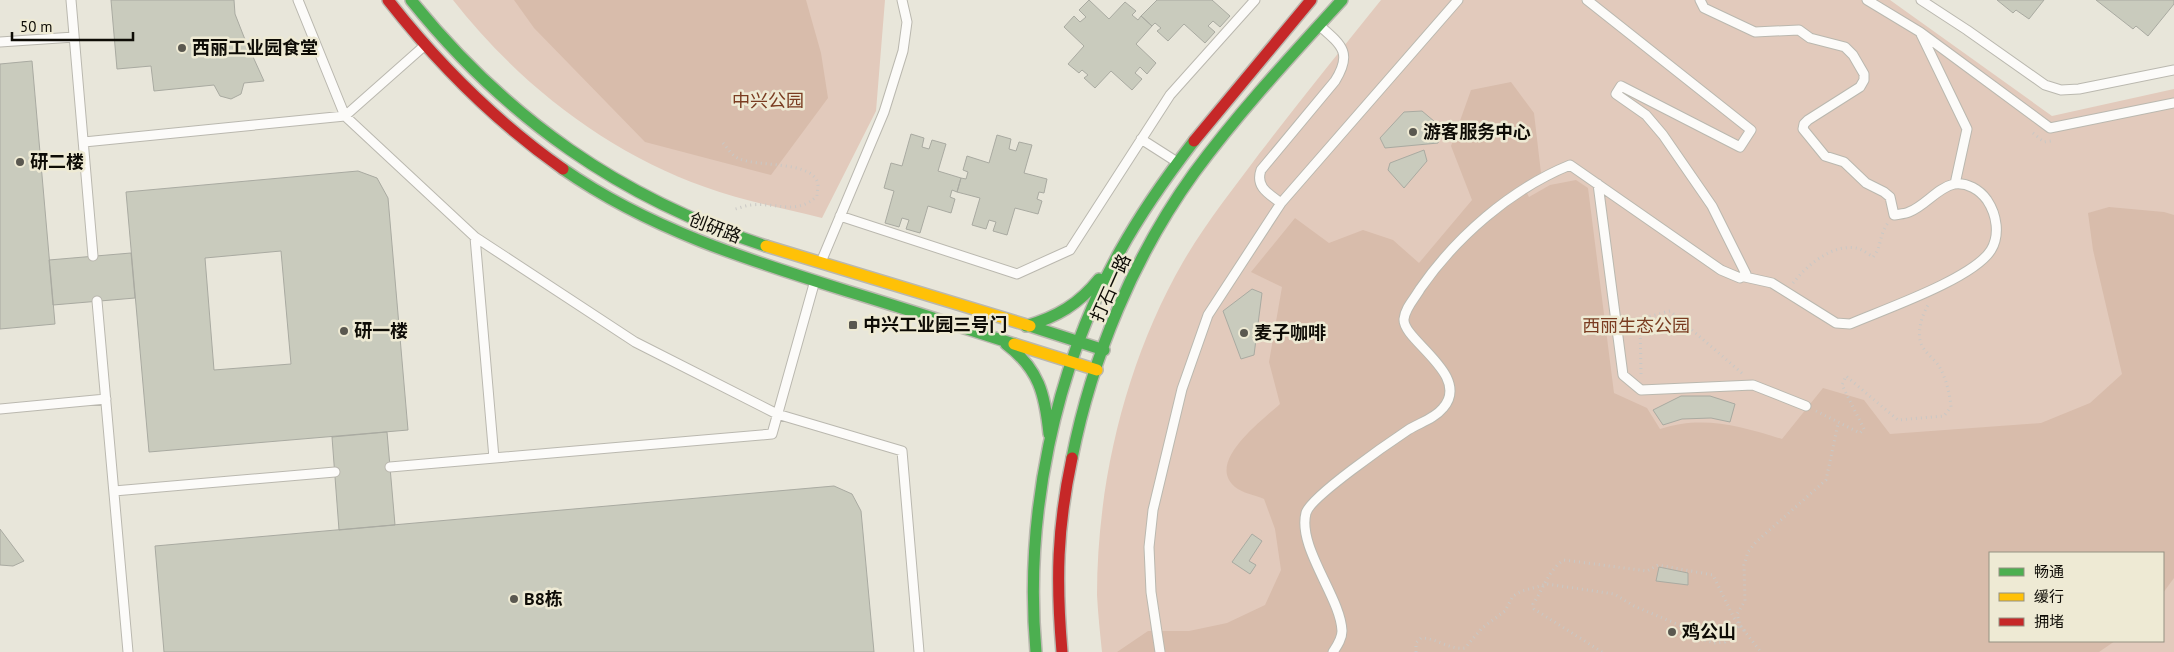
<svg xmlns="http://www.w3.org/2000/svg" width="2174" height="652" viewBox="0 0 2174 652" font-family="'PT Sans','Noto Sans SC',sans-serif">
  <rect width="100%" height="100%" fill="#e8e6da"/>
  <path fill="#e2cabc" fill-rule="evenodd" d="M453,0H885L876,111L822,218C783,208 743,201 705,187C606,152 518,83 453,0Z
    M1381,0H1890L2052,116L2174,89V652H1102C1100,633 1098,614 1097,595C1097,482 1126,361 1183,262C1205,224 1233,189 1259,154C1299,102 1340,51 1381,0ZM1990,553H2163V641H1990Z"/>
  <path fill="#d8bcab" d="M514,0H806L821,53L828,98L771,175L645,142L534,28Z
    M1511,82L1534,113L1541,173L1523,185L1529,197L1550,185L1576,180L1588,188L1614,393L1647,408L1660,429C1703,415 1740,426 1782,439L1823,388L1864,400L1890,434L2041,423L2090,403L2122,374L2093,250L2088,213L2109,207L2164,212L2174,215V578L2163,593V553H1990V641H2115L2099,652H1117L1148,631H1189L1227,623L1265,605L1281,570L1275,529L1264,499C1255,495 1242,493 1235,487C1205,462 1263,420 1280,404L1269,362L1282,287L1251,272L1295,218L1329,243L1363,230L1393,240L1419,263L1472,200L1451,146L1471,90Z"/>
  <path fill="#c9cbbd" stroke="#a9aaa1" fill-rule="evenodd" d="M111,0H234L235,14L244,37L264,81L244,83L241,94L231,99L220,96L214,85L154,91L151,66L117,69Z
    M1089,0L1109,19L1125,2L1136,11L1132,15L1138,20L1141,16L1152,26L1136,44L1156,63L1147,74L1140,67L1135,73L1142,79L1132,90L1111,71L1095,88L1084,78L1088,75L1082,70L1079,73L1068,64L1084,46L1064,27L1074,16L1080,22L1086,17L1079,10Z
    M1157,0H1212L1230,16L1220,27L1213,21L1208,26L1215,32L1205,43L1184,24L1168,41L1157,31L1161,28L1155,23L1152,26L1141,16Z
    M1997,0H2044L2029,19L2016,10L2013,13Z
    M2096,0H2174V4L2148,36L2136,26L2133,29Z
    M32,61L55,324L0,329V64Z
    M1422,111L1441,127L1438,143L1385,148L1380,138L1404,112Z
    M911,134L924,138L922,147L929,149L932,140L946,144L938,171L961,178L957,192L952,190L950,197L955,199L951,213L928,206L920,233L906,229L909,220L902,218L899,227L885,223L894,191L884,188L891,163L902,166Z
    M997,135L1011,139L1009,149L1016,151L1019,142L1032,145L1024,173L1047,179L1044,193L1039,192L1037,199L1042,201L1038,214L1015,208L1007,235L993,231L996,222L989,220L986,229L972,225L980,198L957,192L961,178L966,179L968,172L963,170L967,156L989,163Z
    M1424,150L1427,161L1404,188L1388,170L1390,163Z
    M358,171L377,178L388,198L408,430L149,452L126,192ZM281,251L291,364L214,370L205,258Z
    M131,253L135,298L53,305L49,260Z
    M1252,289L1262,293L1254,355L1241,359L1223,311Z
    M1681,396H1710L1735,404L1730,422L1711,418L1682,419L1663,425L1653,410Z
    M387,432L395,525L339,530L332,437Z
    M834,486L852,494L861,511L874,652H164L155,546Z
    M0,529L24,561L13,566L0,565Z
    M1252,534L1262,541L1249,561L1256,565L1250,574L1232,562Z
    M1659,567L1688,573V585L1656,581Z"/>
  <g fill="none" stroke-linecap="round" stroke-linejoin="round">
    <g stroke="#bab8af" stroke-width="11">
      <path id="lane" d="M71,0L93,256
        M298,0L345,116L475,237L635,342L777,414L902,451L919,652
        M1700,0L1704,8L1755,32L1799,30L1810,38L1845,47L1853,55L1864,74V80L1860,87L1808,120L1804,124L1803,129L1825,156L1844,162L1866,183L1884,192L1890,197L1894,215C1899,214 1905,214 1909,212C1925,206 1937,188 1954,184C1967,182 1980,190 1987,200C1997,215 2000,235 1991,250C1973,279 1882,310 1850,324L1836,323L1772,283L1745,277
        M1867,0L1920,32L2050,128L2174,103
        M1921,0L1967,30L2045,85L2061,90L2079,89L2174,70
        M1921,34L1967,129L1955,184
        M0,42L74,37
        M1141,139L1177,162
        M84,142L345,116L423,47
        M1598,184L1623,375L1641,390L1753,385L1806,406
        M1281,203C1269,194 1255,187 1261,170L1335,81C1352,54 1343,46 1321,27
        M840,216L1017,274L1070,250L1170,95L1255,0
        M475,237L494,458
        M821,262L884,112L903,51L907,22L902,0
        M97,301L128,652
        M0,409L106,399
        M390,467L772,434L814,284
        M114,491L335,472
        M1160,652L1151,592L1149,547L1153,510L1182,389L1208,315L1281,203L1458,0
        M1333,652C1337,646 1342,639 1342,631C1341,598 1297,547 1306,513C1310,497 1390,442 1408,430C1419,423 1434,419 1443,408C1472,375 1402,340 1404,319C1405,308 1415,298 1420,289C1456,237 1511,189 1570,165L1721,270L1740,278L1746,274L1712,206L1663,135L1646,115L1616,94L1621,86L1740,147L1751,130L1587,0"/>
    </g>
    <g stroke="#bab8af" stroke-width="14">
      <path id="fast" d="M411,0C506,118 621,199 766,246
        M563,169C649,229 748,260 847,291C903,308 958,326 1014,344
        M1026,326C1057,317 1079,304 1099,279
        M1030,326L1104,350
        M1006,344C1039,369 1045,394 1049,434
        M1072,458C1092,357 1134,256 1194,173C1239,112 1291,56 1342,0
        M1036,652C1024,517 1054,370 1120,251C1141,213 1167,176 1194,141"/>
    </g>
    <g stroke="#bab8af" stroke-width="14">
      <path id="slow" d="M766,246L1030,326
        M1014,344L1097,370"/>
    </g>
    <g stroke="#bab8af" stroke-width="14">
      <path id="jam" d="M388,0C439,65 495,121 563,169
        M1194,141L1311,0
        M1062,652C1056,581 1057,528 1072,458"/>
    </g>
    <path stroke="#c9c8c5" stroke-width="3" stroke-dasharray="1 4" stroke-linecap="butt" d="M2033,133L2044,142L2051,141
      M723,143C728,149 733,157 740,159C759,167 808,161 817,181C819,185 817,191 817,196C796,216 776,202 751,205C746,205 740,208 735,209
      M1793,283C1807,265 1832,244 1856,248C1862,249 1868,254 1873,257C1882,247 1879,234 1888,223
      M1641,374L1640,319L1670,311L1743,374
      M1816,411L1860,433L1864,429L1842,385L1846,376L1898,420L1944,416L1951,407C1950,394 1946,378 1939,366C1935,360 1928,355 1924,349C1915,337 1921,317 1928,305
      M1745,631L1740,625L1737,614L1745,601L1744,565L1748,552L1756,542L1826,480L1838,424
      M1416,652V643L1421,638C1437,638 1449,650 1465,648L1482,628L1505,611L1513,596L1522,591L1547,584L1614,594L1634,606L1691,630L1701,639L1714,643L1725,642L1740,625"/>
    <use href="#lane" stroke="#fcfbf9" stroke-width="9"/>
    <use href="#fast" stroke="#4caf50" stroke-width="11"/>
    <use href="#slow" stroke="#ffc107" stroke-width="11"/>
    <use href="#jam" stroke="#c62828" stroke-width="11"/>
    <path stroke="#c9c8c5" stroke-width="3" stroke-dasharray="1 4" stroke-linecap="butt" d="M1602,652L1534,609L1533,604C1544,588 1548,570 1564,560L1647,571L1658,565L1713,575L1734,618L1761,652"/>
  </g>
  <g fill="#5a5850" stroke="#eeead4" stroke-width="2">
    <circle cx="182" cy="48" r="5"/>
    <circle cx="1413" cy="132" r="5"/>
    <circle cx="20" cy="162" r="5"/>
    <rect x="848" y="320" width="10" height="10" rx="2.5"/>
    <circle cx="344" cy="331" r="5"/>
    <circle cx="1244" cy="333" r="5"/>
    <circle cx="514" cy="599" r="5"/>
    <circle cx="1672" cy="632" r="5"/>
  </g>
  <g text-anchor="middle" stroke-width="5" stroke-linejoin="round" paint-order="stroke">
    <g font-size="18" font-weight="bold" fill="#0e0c06" stroke="#eeead4" text-anchor="start">
      <text x="192" y="54">西丽工业园食堂</text>
      <text x="1423" y="138">游客服务中心</text>
      <text x="30" y="168">研二楼</text>
      <text x="863" y="331">中兴工业园三号门</text>
      <text x="354" y="337">研一楼</text>
      <text x="1254" y="339">麦子咖啡</text>
      <text x="524" y="605">B8栋</text>
      <text x="1682" y="638">鸡公山</text>
    </g>
    <g font-size="18" fill="#7a3c21" stroke="#eeead4">
      <text x="768" y="107">中兴公园</text>
      <text x="1636" y="332">西丽生态公园</text>
    </g>
    <g font-size="18" fill="#0e0c06" stroke="#eeead4">
      <text transform="translate(715 228) rotate(21)" y="6">创研路</text>
      <text transform="translate(1111 288) rotate(-66)" y="6">打石一路</text>
    </g>
  </g>
  <rect x="1989" y="552" width="175" height="90" fill="#eeead4" stroke="#949182"/>
  <rect x="1999" y="568" width="25" height="8" fill="#4caf50" stroke="#949182"/>
  <text x="2034" y="577" font-size="15" fill="#0e0c06">畅通</text>
  <rect x="1999" y="593" width="25" height="8" fill="#ffc107" stroke="#949182"/>
  <text x="2034" y="602" font-size="15" fill="#0e0c06">缓行</text>
  <rect x="1999" y="618" width="25" height="8" fill="#c62828" stroke="#949182"/>
  <text x="2034" y="627" font-size="15" fill="#0e0c06">拥堵</text>
  <path d="M12 32v8h121v-8" fill="none" stroke="#0e0c06" stroke-width="2.5"/>
  <text x="20" y="32" font-size="15" fill="#0e0c06" stroke="#eeead4" stroke-width="4" paint-order="stroke">50 m</text>
</svg>
